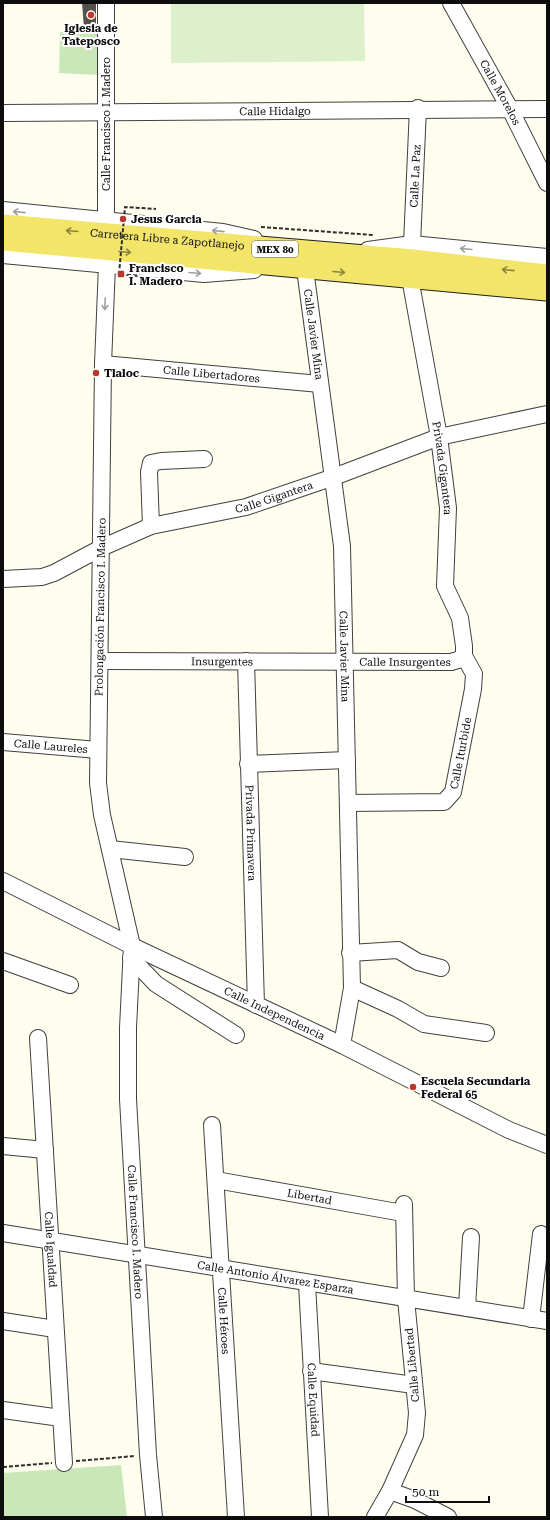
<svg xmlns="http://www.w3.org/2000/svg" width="550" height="1520" viewBox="0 0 550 1520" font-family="'Roboto Serif',serif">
  <rect width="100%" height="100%" fill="#fefdee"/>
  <path fill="#cae7b9" d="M84,31L99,32L100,75L59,73L60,32Z
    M121,1465L127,1517H3V1473Z"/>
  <path fill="#ddefcb" d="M171,3H364L365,61L171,63Z"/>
  <path fill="#55504a" d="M82,3H96V28H84Z"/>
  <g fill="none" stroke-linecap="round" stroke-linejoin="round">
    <g stroke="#404040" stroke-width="18">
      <g id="minor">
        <path d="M106,3V220"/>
        <path id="s1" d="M451,3L510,109L547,183"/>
        <path id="s2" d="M3,113L547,109"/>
        <path d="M3,210L223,232L254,239"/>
        <path id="s3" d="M412,244L418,108"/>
        <path d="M368,250L412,244L547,257"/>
        <path d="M3,255L204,274L254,270"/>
        <path id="s4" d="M107,265L103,364L98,783L102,815L132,946L128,1028V1099L148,1455L154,1517"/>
        <path id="s5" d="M305,269L342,546L352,988L342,1045"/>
        <path id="s6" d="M410,278L439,437L448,508L445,586L460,618L464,646V656"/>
        <path id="s7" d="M103,364L320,384"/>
        <path d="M151,526L149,472L151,463L161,461L204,459"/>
        <path id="s8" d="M3,579L42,577L54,573L101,548L151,526L246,507L331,478L439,437L547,414"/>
        <path id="s9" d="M100,661L451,662L458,660L464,656"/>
        <path id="s10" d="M246,661L256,1005"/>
        <path id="s11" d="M3,742L98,750"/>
        <path d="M248,764L347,760"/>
        <path id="s12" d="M348,803L444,802L453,792L473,689L474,674L464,656"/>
        <path d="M110,849L185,857"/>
        <path id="s13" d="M3,881L132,946L342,1045L509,1130L547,1145"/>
        <path d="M350,953L398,950L418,962L441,968"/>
        <path d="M131,958L156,984L236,1035"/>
        <path d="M3,961L70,985"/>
        <path d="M352,988L398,1009L424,1024L486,1033"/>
        <path id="s14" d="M38,1038L64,1463"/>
        <path id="s15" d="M212,1125L236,1517"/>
        <path d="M3,1146L45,1150"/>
        <path id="s16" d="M216,1180L403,1213"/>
        <path id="s17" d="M3,1233L547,1321"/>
        <path id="s18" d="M307,1284L320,1517"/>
        <path d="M467,1308L471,1237"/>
        <path d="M531,1319L541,1234"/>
        <path d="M3,1321L55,1329"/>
        <path d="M311,1371L414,1385"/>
        <path d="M3,1410L61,1418"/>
        <path d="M390,1491L415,1500L448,1517"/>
        <path d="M375,1517L390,1491L415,1435L417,1413L406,1299L404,1204"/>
      </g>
    </g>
    <g stroke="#1e1e1e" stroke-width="23">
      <g id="major">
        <path id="s19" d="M3,225L413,260L547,275"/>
        <path d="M3,240L547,290"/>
      </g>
    </g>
    <path stroke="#2f2f2f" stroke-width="2" stroke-dasharray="4 2" stroke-linecap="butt" d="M261,227L373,235
      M76,1461L135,1456
      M3,1467L52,1463"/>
    <use href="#minor" stroke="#fff" stroke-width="16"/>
    <use href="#major" stroke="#f2e56a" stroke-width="21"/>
    <path stroke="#2f2f2f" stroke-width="2" stroke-dasharray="4 2" stroke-linecap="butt" d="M143,276L119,274L125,207L156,209"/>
  </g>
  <defs><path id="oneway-shaft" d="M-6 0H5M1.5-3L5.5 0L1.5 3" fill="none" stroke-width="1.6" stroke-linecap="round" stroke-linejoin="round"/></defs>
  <g stroke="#9e9e9e">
    <use href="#oneway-shaft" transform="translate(19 212) rotate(-174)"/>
    <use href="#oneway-shaft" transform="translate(218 231) rotate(-174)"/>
    <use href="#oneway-shaft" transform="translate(466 249) rotate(-175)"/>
    <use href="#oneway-shaft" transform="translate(195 273) rotate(5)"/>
    <use href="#oneway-shaft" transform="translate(105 304) rotate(92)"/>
  </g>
  <g stroke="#8b8440">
    <use href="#oneway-shaft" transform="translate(72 231) rotate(-175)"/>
    <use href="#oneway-shaft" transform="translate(125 252) rotate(5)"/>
    <use href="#oneway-shaft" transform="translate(508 270) rotate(-174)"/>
    <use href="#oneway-shaft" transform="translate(339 272) rotate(5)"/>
  </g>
  <g fill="#b7392b" stroke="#fff" stroke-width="1.5">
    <circle cx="91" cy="15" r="4"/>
    <circle cx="123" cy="219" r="4"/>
    <rect x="117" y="270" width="8" height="8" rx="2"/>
    <circle cx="96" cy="373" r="4"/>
    <circle cx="413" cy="1087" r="4"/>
  </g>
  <g text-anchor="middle" stroke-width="4" stroke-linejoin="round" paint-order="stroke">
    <rect fill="#fff" stroke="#565656" stroke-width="1" x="252" y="241" width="46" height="16" rx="3"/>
    <g font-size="10" font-weight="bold" fill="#0d0d0d">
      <text x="275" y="253">MEX 80</text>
    </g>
    <g font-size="11" font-weight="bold" fill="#0d0d0d" stroke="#fff" text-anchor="start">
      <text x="91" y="32" text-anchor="middle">Iglesia de<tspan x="91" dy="13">Tateposco</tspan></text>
      <text x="131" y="223">Jesus Garcia</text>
      <text x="129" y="272">Francisco<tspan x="129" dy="13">I. Madero</tspan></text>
      <text x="104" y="377">Tlaloc</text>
      <text x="421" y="1085">Escuela Secundaria<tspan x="421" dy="13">Federal 65</tspan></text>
    </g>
    <g font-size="11" fill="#0d0d0d" stroke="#fff">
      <text dy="4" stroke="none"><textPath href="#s1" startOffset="102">Calle Morelos</textPath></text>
      <text dy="4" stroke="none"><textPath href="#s2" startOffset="272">Calle Hidalgo</textPath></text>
      <text transform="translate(106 124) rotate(-90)" y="4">Calle Francisco I. Madero</text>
      <text dy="4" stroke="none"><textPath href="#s3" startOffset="68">Calle La Paz</textPath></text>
      <text dy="4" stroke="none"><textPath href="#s19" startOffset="165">Carretera Libre a Zapotlanejo</textPath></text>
      <text dy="4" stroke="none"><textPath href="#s5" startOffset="66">Calle Javier Mina</textPath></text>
      <text dy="4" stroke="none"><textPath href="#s7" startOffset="109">Calle Libertadores</textPath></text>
      <text dy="4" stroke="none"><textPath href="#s6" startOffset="193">Privada Gigantera</textPath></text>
      <text dy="4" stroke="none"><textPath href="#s8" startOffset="286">Calle Gigantera</textPath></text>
      <text transform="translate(100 607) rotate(-89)" y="4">Prolongación Francisco I. Madero</text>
      <text dy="4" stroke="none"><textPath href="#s5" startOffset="390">Calle Javier Mina</textPath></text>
      <text dy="4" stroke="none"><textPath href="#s9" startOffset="122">Insurgentes</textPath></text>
      <text dy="4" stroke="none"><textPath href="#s9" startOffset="305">Calle Insurgentes</textPath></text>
      <text dy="4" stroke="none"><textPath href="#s11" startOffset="48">Calle Laureles</textPath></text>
      <text dy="4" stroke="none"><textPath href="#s12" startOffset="149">Calle Iturbide</textPath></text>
      <text dy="4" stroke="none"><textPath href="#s10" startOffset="172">Privada Primavera</textPath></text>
      <text dy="4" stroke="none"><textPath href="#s13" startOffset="302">Calle Independencia</textPath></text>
      <text dy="4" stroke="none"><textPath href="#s16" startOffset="95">Libertad</textPath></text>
      <text dy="4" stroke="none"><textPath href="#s4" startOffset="971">Calle Francisco I. Madero</textPath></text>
      <text dy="4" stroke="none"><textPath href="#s14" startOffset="212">Calle Igualdad</textPath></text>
      <text dy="4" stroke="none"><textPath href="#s17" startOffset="276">Calle Antonio Álvarez Esparza</textPath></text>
      <text dy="4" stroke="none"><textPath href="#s15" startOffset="196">Calle Héroes</textPath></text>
      <text transform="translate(412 1365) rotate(-95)" y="4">Calle Libertad</text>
      <text dy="4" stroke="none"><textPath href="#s18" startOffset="116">Calle Equidad</textPath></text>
    </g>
  </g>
  <rect width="550" height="1520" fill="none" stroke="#0d0d0d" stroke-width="8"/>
  <path d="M406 1496v6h83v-6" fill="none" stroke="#0d0d0d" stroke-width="2"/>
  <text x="412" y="1496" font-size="12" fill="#0d0d0d" stroke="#ffffff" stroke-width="3" paint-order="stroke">50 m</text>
</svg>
